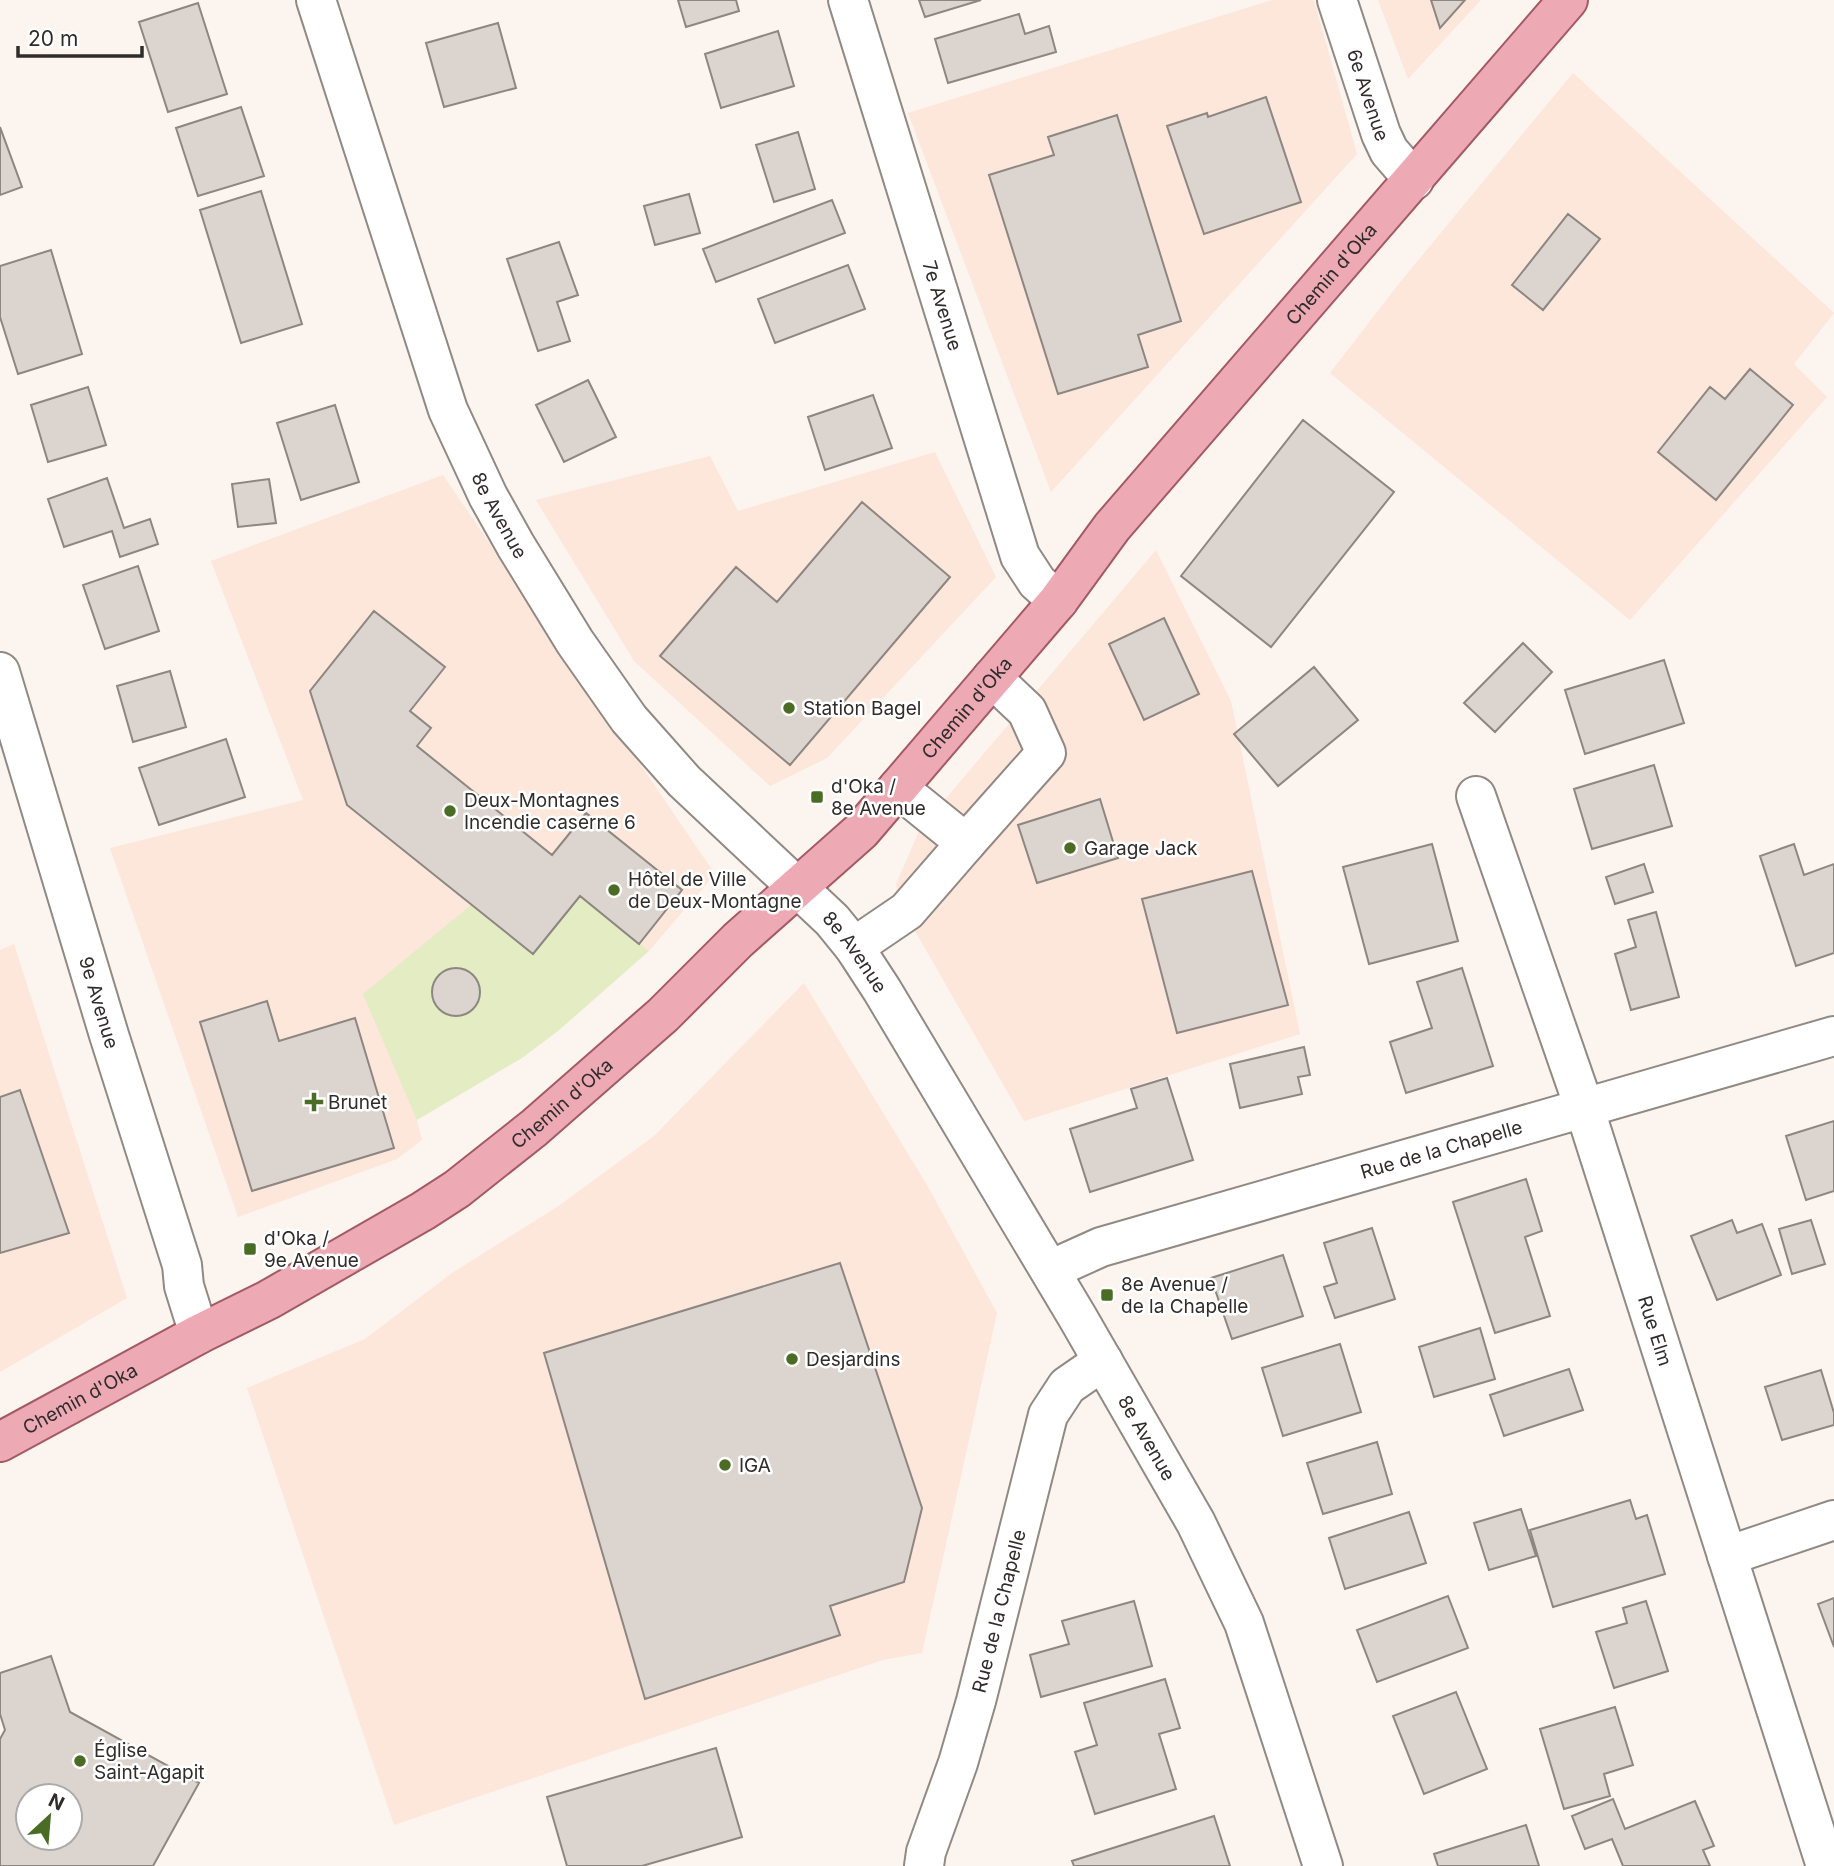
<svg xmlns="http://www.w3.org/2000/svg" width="1834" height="1866" viewBox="0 0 1834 1866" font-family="Inter,sans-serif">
  <rect width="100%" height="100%" fill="#fcf4ee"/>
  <path fill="#fde6da" d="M1272,0H1314L1357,154L1051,492L908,113Z
    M1378,0H1481L1408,79Z
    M1573,73L1834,313L1794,364L1827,397L1630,620L1330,373L1401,281Z
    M935,452L996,577L827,758L770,786L634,661L536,500L710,456L738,511Z
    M443,475L715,874L649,951L580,896L533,954L471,906L417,1120L422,1140L397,1159L238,1217L110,848L303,800L211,561Z
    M1156,550L1231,701L1300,1034L1024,1121L899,903L896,884L920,829Z
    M14,944L127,1298L0,1372V950Z
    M804,983L927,1185L997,1313L922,1653L883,1660L394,1825L247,1388L365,1339L452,1273L557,1207L654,1136Z"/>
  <path fill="#e3ecc3" d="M580,896L649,951L558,1031L522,1058L417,1120L363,994L471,905L533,954Z"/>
  <path fill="#dcd4cf" stroke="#8d8681" stroke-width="2" fill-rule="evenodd" d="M678,0H736L739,11L686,27Z
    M919,0H981L925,17Z
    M1431,0H1465L1440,28Z
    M198,3L227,94L168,112L139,22Z
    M1019,14L1025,34L1049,26L1056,52L948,83L935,39Z
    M498,23L516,88L444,107L426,43Z
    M778,31L794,86L721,108L705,54Z
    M1266,97L1301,202L1204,234L1167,126L1207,113L1208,117Z
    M241,107L264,176L198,196L176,128Z
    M1117,115L1181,321L1138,335L1148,367L1058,394L989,175L1054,155L1048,137Z
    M0,127L22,187L0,195Z
    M798,132L815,189L774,202L756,145Z
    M261,191L302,324L241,343L200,210Z
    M689,194L700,233L655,245L644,206Z
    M832,200L845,233L716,282L703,249Z
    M1568,214L1600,239L1543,310L1512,285Z
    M559,242L578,295L557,302L570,341L538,351L507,259Z
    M51,250L82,354L18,374L0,317V266Z
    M848,265L865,309L775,343L758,299Z
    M1750,369L1793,405L1716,500L1658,452L1710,387L1725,399Z
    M588,380L616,437L564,462L536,405Z
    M88,387L106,445L48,462L31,405Z
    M873,395L892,448L825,470L808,417Z
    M335,405L359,482L301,500L277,423Z
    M1303,420L1394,492L1271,647L1181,576Z
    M107,478L124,528L150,519L158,544L120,557L112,531L64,547L48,499Z
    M269,479L276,523L238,527L232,484Z
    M862,502L950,577L790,765L660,656L736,567L777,602Z
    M138,566L159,631L105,649L83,585Z
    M374,611L445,667L410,711L431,728L417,746L552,855L586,813L682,890L639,944L580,896L533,954L347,805L310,691Z
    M1164,618L1199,694L1144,720L1109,644Z
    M1523,643L1552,672L1495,732L1464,703Z
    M1664,660L1684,723L1585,754L1565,690Z
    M1314,667L1358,720L1278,786L1234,734Z
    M170,671L186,727L133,742L117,686Z
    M226,739L245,797L159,825L139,768Z
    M1654,765L1672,826L1592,849L1574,789Z
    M1100,799L1118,858L1037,883L1018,825Z
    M1432,844L1458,941L1369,964L1343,867Z
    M1794,844L1804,875L1834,864V953L1796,966L1760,856Z
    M1644,864L1653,892L1615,904L1606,877Z
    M1252,871L1288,1005L1177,1033L1142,899Z
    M1656,912L1679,997L1631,1010L1615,954L1636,947L1628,920Z
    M1462,968L1493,1066L1406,1093L1390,1042L1432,1028L1417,982Z
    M432 992a24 24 0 1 1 48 0a24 24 0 1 1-48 0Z
    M267,1001L279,1041L355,1018L394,1148L252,1191L200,1022Z
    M1304,1047L1310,1075L1298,1077L1302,1094L1240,1108L1230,1064Z
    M1167,1078L1193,1160L1090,1192L1070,1129L1137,1108L1131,1089Z
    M20,1090L69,1233L0,1253V1097Z
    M1834,1121V1191L1806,1200L1786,1136Z
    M1526,1179L1542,1231L1525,1237L1550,1316L1495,1333L1453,1202Z
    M1732,1220L1737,1233L1762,1224L1781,1275L1717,1300L1691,1236Z
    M1811,1220L1825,1264L1792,1274L1779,1229Z
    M1372,1228L1395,1299L1335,1318L1324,1287L1337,1283L1324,1243Z
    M1283,1255L1303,1316L1232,1339L1211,1278Z
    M840,1263L922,1508L904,1582L830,1606L840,1635L645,1699L544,1353Z
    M1480,1328L1495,1379L1434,1397L1419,1347Z
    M1340,1344L1361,1412L1283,1436L1262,1368Z
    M1569,1369L1583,1410L1504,1436L1490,1395Z
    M1821,1370L1834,1413V1425L1782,1440L1765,1387Z
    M1377,1442L1392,1494L1323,1514L1307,1463Z
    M1630,1500L1636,1519L1647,1515L1665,1574L1553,1607L1530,1530Z
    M1521,1509L1536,1556L1489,1570L1474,1523Z
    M1409,1512L1426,1563L1345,1589L1329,1538Z
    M1448,1596L1468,1648L1377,1682L1357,1630Z
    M1834,1598V1647L1818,1604Z
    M1134,1601L1152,1666L1041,1697L1030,1655L1069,1644L1062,1621Z
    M1646,1601L1668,1671L1614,1688L1596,1632L1627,1623L1623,1608Z
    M51,1656L70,1712L199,1783L153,1866H0V1739L5,1730L0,1714V1673ZM28,1796H70V1838H28Z
    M1165,1679L1180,1728L1159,1734L1176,1789L1095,1814L1075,1752L1097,1745L1084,1703Z
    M1456,1692L1487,1769L1424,1794L1393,1716Z
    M1615,1707L1633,1765L1604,1774L1610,1796L1564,1809L1540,1729Z
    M716,1748L742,1837L642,1866H567L547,1797Z
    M1613,1799L1625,1829L1695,1801L1714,1846L1703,1850L1710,1866H1623L1612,1839L1585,1849L1572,1816Z
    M1214,1816L1230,1866H1074L1072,1861Z
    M1526,1825L1539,1866H1438L1434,1854Z"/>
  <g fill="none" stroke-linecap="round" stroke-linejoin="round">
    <g stroke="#918984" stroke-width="42">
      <g id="minor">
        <path id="s1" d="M316,0L448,410L488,496L516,546L575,642L629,719L684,781L832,920L854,947L882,990L1078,1318L1196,1523L1244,1623L1323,1866"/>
        <path id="s2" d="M848,0L1020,556L1037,582L1058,601"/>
        <path id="s3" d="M1337,0L1381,134L1389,151L1414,180"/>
        <path id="s4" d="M0,672L109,1035L182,1265L184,1286L199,1334"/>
        <path d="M898,788L966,843L1046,753L1027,711L992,678"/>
        <path id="s5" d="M1476,796L1584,1107L1826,1866"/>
        <path d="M854,947L907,911L966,843"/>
        <path id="s6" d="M1050,1270L1101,1247L1834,1036"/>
        <path d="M1727,1556L1834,1520"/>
        <path id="s7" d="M924,1866L926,1852L958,1763L976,1701L1048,1415L1067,1386L1103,1361"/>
      </g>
    </g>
    <g stroke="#a35a65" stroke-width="42">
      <g id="major">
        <path id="s8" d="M0,1442L199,1334L268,1300L423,1211L457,1189L534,1128L663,1015L738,940L861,831L1058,601L1112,527L1568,0"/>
      </g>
    </g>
    <use href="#minor" stroke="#fff" stroke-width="38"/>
    <use href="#major" stroke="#edaab5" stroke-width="38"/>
  </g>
  <g fill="#4a6c24" stroke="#fff" stroke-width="2.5">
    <circle cx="789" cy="708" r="7"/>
    <rect x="810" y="790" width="14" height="14" rx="3.5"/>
    <circle cx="450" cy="811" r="7"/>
    <circle cx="1070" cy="848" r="7"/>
    <circle cx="614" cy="890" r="7"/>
    <path d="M310.5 1091.5h7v7h7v7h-7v7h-7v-7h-7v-7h7z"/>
    <rect x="243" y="1242" width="14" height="14" rx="3.5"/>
    <rect x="1100" y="1288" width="14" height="14" rx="3.5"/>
    <circle cx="792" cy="1359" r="7"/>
    <circle cx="725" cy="1465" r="7"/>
    <circle cx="80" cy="1761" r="7"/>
  </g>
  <g text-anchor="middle" stroke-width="5" stroke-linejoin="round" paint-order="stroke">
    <g font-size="19" fill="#302c2b" stroke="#fff">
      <text dy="7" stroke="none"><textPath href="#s3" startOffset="100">6e Avenue</textPath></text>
      <text dy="7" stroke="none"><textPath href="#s8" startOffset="1792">Chemin d'Oka</textPath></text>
      <text dy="7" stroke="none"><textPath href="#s2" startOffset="320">7e Avenue</textPath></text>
      <text dy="7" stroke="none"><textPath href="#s1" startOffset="548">8e Avenue</textPath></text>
      <text dy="7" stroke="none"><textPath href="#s8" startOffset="1225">Chemin d'Oka</textPath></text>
      <text dy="7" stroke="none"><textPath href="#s1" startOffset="1115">8e Avenue</textPath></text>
      <text dy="7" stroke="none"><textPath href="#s4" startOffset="345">9e Avenue</textPath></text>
      <text dy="7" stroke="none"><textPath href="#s8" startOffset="658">Chemin d'Oka</textPath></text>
      <text dy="7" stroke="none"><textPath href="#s6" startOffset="410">Rue de la Chapelle</textPath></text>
      <text dy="7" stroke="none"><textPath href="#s5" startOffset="564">Rue Elm</textPath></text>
      <text dy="7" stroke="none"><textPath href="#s8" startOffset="91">Chemin d'Oka</textPath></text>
      <text dy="7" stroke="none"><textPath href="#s1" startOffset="1682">8e Avenue</textPath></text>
      <text dy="7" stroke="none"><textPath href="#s7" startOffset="266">Rue de la Chapelle</textPath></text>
    </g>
    <g font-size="19" fill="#302c2b" stroke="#fff" text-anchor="start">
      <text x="803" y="715">Station Bagel</text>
      <text x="831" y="793">d'Oka /<tspan x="831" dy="22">8e Avenue</tspan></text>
      <text x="464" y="807">Deux-Montagnes<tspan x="464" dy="22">Incendie caserne 6</tspan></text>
      <text x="1084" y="855">Garage Jack</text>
      <text x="628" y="886">Hôtel de Ville<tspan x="628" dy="22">de Deux-Montagne</tspan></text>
      <text x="328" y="1109">Brunet</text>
      <text x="264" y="1245">d'Oka /<tspan x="264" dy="22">9e Avenue</tspan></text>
      <text x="1121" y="1291">8e Avenue /<tspan x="1121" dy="22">de la Chapelle</tspan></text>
      <text x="806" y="1366">Desjardins</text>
      <text x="739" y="1472">IGA</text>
      <text x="94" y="1757">Église<tspan x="94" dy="22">Saint-Agapit</tspan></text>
    </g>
  </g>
  <g transform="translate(49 1817) rotate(26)"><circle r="33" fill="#ffffff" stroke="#acabaa" stroke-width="2"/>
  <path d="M0-5L12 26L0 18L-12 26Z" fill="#4a6c24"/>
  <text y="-10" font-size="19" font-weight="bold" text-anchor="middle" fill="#302c2b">N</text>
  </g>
  <path d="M18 46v10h124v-10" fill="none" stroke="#302c2b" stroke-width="3.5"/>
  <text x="28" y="46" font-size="21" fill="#302c2b" stroke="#ffffff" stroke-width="5" paint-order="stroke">20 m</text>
</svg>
